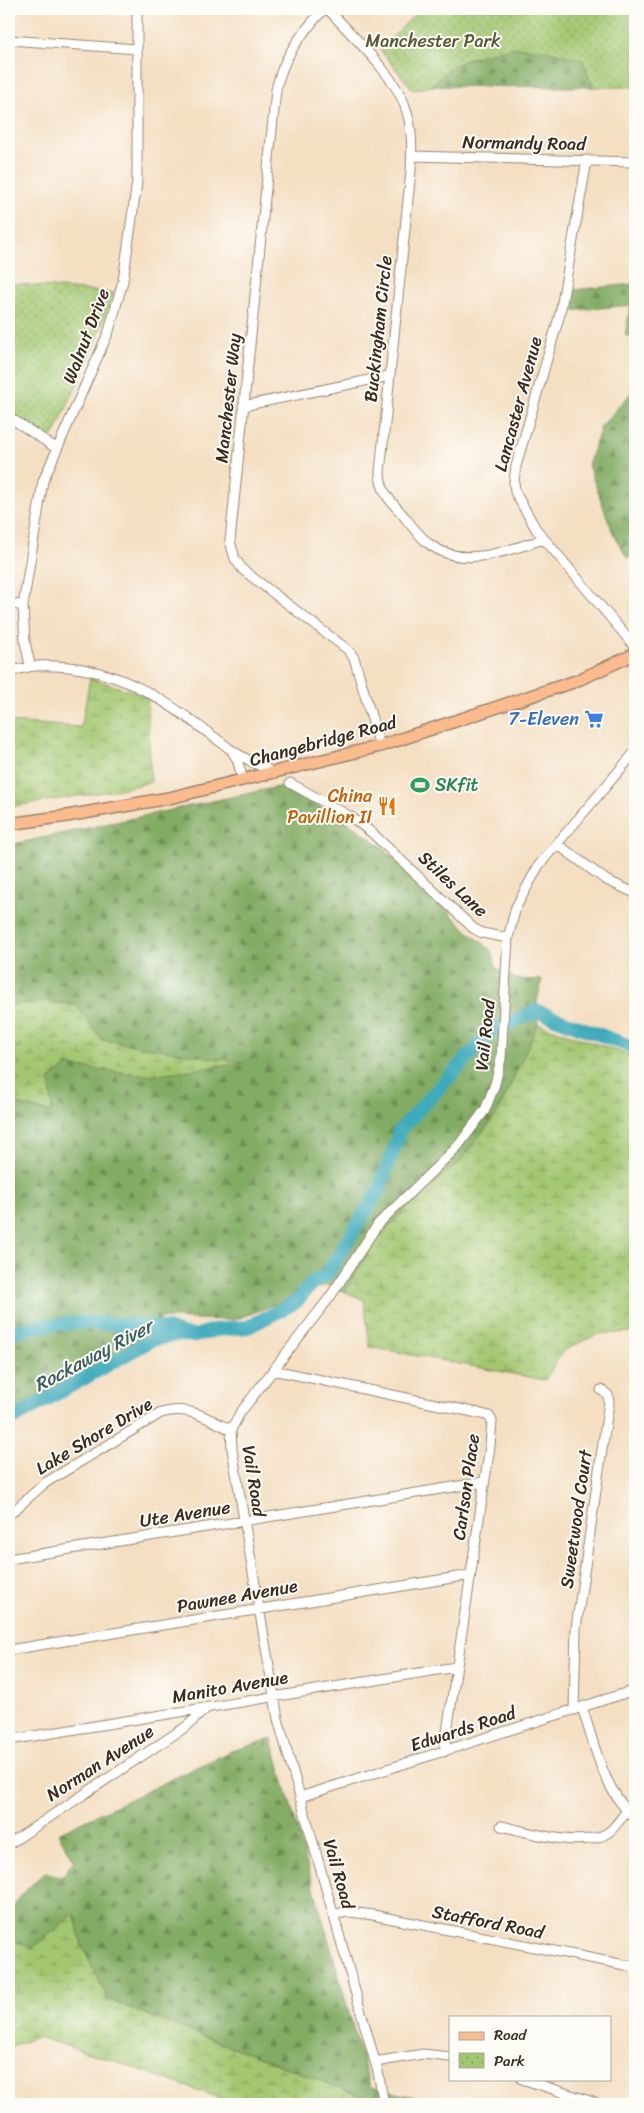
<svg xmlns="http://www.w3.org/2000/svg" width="644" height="2113" viewBox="0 0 644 2113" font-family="Sriracha,sans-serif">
  <defs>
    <pattern id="forest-firs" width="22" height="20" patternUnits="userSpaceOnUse" patternTransform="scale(1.25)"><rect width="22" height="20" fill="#82ac63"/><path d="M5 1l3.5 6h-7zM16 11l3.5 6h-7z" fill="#6c8c51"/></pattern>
    <pattern id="wetland-marsh" width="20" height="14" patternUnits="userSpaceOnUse" patternTransform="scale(1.25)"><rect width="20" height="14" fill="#a3c771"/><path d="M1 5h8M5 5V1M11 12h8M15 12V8" fill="none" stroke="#86a25c"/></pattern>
    <pattern id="park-dots" width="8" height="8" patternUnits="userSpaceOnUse" patternTransform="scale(1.25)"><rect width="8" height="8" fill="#a3c771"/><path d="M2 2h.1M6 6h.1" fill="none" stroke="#86a25c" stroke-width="1.8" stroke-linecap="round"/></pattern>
  </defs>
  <rect width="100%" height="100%" fill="#fdfcf7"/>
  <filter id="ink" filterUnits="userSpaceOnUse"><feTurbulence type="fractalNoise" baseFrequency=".02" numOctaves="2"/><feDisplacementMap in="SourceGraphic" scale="10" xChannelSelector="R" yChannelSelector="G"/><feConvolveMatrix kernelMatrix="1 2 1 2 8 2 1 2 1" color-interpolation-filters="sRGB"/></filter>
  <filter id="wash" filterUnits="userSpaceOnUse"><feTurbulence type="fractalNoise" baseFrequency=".0096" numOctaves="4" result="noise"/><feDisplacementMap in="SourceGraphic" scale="20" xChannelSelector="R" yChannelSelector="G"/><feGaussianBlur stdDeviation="1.12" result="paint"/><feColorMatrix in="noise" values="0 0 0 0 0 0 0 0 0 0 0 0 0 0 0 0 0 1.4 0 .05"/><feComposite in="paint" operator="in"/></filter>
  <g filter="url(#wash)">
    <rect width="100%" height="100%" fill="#f4dfc3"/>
    <path fill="url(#forest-firs)" stroke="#5e6b40" d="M515,47L550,51L583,60L593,87L431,86L453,66L467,59Z
      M635,282V338L625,335L631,305L568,311L572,290L634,284Z
      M635,388V556L627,558L613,533L588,465L601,427Z
      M282,786L343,819L384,848L473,936C486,945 495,950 495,967L516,979L542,980L537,1002L538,1024L499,1111L460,1162L413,1201L372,1245L345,1292L326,1285L234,1320L161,1318L153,1334L9,1415V1102L52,1113L50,1079L67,1066L150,1075L240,1063L102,1040L77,1006L48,1001L9,1006V845Z
      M272,1739L370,2087L445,2104H381L108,2000L82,1945L74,1915L33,1948L9,1940C9,1902 19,1897 45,1872L62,1877L74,1860L58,1833L231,1751Z"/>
    <path fill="url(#wetland-marsh)" stroke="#6f7848" d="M90,678L147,696L151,782L116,790L9,807V722L81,727Z
      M48,1001L77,1006L102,1040L243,1063L150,1075L67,1066L50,1079L52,1113L9,1102V1006Z
      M538,1024L635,1057V1332L598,1334L563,1351L545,1380L370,1347L364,1300L345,1292L372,1245L413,1201L460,1162L499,1111Z
      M74,1914L82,1945L108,2000L381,2104H236L124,2064L37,2037L9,2047V1940L33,1948Z"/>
    <path fill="url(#park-dots)" stroke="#6f7848" d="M420,9H635V87H593L583,60L550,51L514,47L467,59L453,66L431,86L413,90L380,50Z
      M9,283L114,293L91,354L55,433L51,437L43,436L9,412Z"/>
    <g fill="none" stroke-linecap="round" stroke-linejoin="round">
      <path stroke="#3dabbb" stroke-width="14" d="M9,1333C61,1317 114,1323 168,1329L178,1333
        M9,1421L152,1340L180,1334L195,1336L214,1330L248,1327L296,1302L311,1284L327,1274L380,1188C385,1167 395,1153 399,1131L493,1030L537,1011L635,1048"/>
    </g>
  </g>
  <g filter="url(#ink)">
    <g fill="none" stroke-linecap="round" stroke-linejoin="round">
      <g stroke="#988470" stroke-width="11">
        <path id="minor" d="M324,9C301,34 283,56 276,90L230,541L235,559L243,570L348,650L354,658L380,746
          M328,9C351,35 394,74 405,106C413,127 412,150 411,171L380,472C380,491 391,502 403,515C411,525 419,536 429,544C464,570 508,550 544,539
          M9,40L137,49
          M412,156L635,162
          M587,160L560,314L516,466L514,482L515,492L536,529L635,647
          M243,406L389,376
          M9,417L56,448
          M9,603L23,606
          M30,665L25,642L23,606L43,481L109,331L123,281L137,182V9
          M9,673C29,664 47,665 69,667C137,675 177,710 230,749C242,758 260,765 274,773
          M232,751L237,759L243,780
          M290,783L351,817L371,832L473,928L482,933L508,938
          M557,844L606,880L635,893
          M273,1370L478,1413L489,1416L492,1421L490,1446L444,1752
          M9,1515L45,1483L161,1413C189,1405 207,1418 231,1430
          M9,1559L484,1482
          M9,1650L470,1575
          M582,1707C595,1747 603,1789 635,1819
          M574,1710L576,1628L609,1402L608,1395L601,1390
          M9,1740L456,1667
          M300,1797L635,1690
          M501,1826C529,1832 584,1850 609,1832C616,1826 621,1818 627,1811
          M9,1844L187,1726L208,1707
          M334,1914L350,1912L373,1915L635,1967
          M375,2062L423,2054L450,2057
          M522,2079L599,2104
          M384,2104L378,2072L278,1719L232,1449L231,1430L240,1413L330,1297L378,1224L458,1146L485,1110L495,1084L501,1059L508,938L516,907L539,865L635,752"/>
      </g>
      <g stroke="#988470" stroke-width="14">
        <path id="major" d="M9,824L67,816L169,798L380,746L576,681L635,654"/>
      </g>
      <use href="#minor" stroke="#fff" stroke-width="9"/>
      <use href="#major" stroke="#fbbb8c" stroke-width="11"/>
    </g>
  </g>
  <defs>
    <g id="supermarket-bare" transform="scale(1.5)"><path d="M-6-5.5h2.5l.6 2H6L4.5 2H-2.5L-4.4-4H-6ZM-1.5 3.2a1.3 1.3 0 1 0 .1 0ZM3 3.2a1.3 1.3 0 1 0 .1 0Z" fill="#3f7fe0" stroke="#fdfcf7" stroke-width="2.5" paint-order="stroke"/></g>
    <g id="stadium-bare" transform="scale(1.5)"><path d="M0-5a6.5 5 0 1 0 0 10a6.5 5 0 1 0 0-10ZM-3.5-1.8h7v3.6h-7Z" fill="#2e9e5b" stroke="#fdfcf7" stroke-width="2.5" paint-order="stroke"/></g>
    <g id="restaurant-bare" transform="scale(1.5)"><path d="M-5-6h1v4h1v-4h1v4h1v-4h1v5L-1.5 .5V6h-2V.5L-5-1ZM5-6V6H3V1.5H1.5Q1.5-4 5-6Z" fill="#e8710a" stroke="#fdfcf7" stroke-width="2.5" paint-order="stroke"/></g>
  </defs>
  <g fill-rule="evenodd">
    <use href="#supermarket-bare" x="594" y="719"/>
    <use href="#stadium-bare" x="420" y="785"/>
    <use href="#restaurant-bare" x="387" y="806"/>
  </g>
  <g text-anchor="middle" stroke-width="4" stroke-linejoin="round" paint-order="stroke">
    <g font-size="18" fill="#5a5937" stroke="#fdfcf7">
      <text x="433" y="47">Manchester Park</text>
    </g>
    <g font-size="18" fill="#3b2a1e" stroke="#fdfcf7">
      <text transform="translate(524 143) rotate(1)" y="6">Normandy Road</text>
      <text transform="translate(378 329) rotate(-84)" y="6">Buckingham Circle</text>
      <text transform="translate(86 336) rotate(-69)" y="6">Walnut Drive</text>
      <text transform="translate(228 398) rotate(-84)" y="6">Manchester Way</text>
      <text transform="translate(518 404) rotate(-75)" y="6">Lancaster Avenue</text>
      <text transform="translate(323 741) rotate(-15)" y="6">Changebridge Road</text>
      <text transform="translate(453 884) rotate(43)" y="6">Stiles Lane</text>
      <text transform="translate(485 1035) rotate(-84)" y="6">Vail Road</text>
      <text transform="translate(94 1436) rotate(-31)" y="6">Lake Shore Drive</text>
      <text transform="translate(254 1481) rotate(81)" y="6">Vail Road</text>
      <text transform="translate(466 1487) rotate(-82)" y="6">Carlson Place</text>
      <text transform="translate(185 1514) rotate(-9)" y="6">Ute Avenue</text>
      <text transform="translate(576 1519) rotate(-82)" y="6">Sweetwood Court</text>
      <text transform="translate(237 1596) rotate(-10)" y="6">Pawnee Avenue</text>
      <text transform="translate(230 1687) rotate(-10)" y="6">Manito Avenue</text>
      <text transform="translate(463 1729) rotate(-18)" y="6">Edwards Road</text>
      <text transform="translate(100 1763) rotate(-33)" y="6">Norman Avenue</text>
      <text transform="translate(339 1874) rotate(74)" y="6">Vail Road</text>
      <text transform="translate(488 1922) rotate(11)" y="6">Stafford Road</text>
    </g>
    <g font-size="18" fill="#366cbe" stroke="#fdfcf7" text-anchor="end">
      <text x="579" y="725">7-Eleven</text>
    </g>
    <g font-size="18" fill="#27864d" stroke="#fdfcf7" text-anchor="start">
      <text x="435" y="791">SKfit</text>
    </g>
    <g font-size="18" fill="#c56008" stroke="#fdfcf7" text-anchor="end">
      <text x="372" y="802">China<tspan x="372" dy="21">Pavillion II</tspan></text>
    </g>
    <g font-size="19" font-style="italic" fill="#3c5e5d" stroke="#fdfcf7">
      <text transform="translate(93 1355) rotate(-28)" y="7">Rockaway River</text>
    </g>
  </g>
  <rect width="644" height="2113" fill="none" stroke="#fdfcf7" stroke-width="30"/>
  <rect x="449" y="2016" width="162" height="65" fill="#fdfcf7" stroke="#afa8a0"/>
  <rect x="459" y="2032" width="25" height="8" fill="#fbbb8c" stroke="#afa8a0"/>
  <text x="494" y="2040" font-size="15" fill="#3b2a1e">Road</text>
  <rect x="459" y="2053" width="25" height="15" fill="url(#park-dots)" stroke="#afa8a0"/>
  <text x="494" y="2066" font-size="15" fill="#3b2a1e">Park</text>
</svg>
